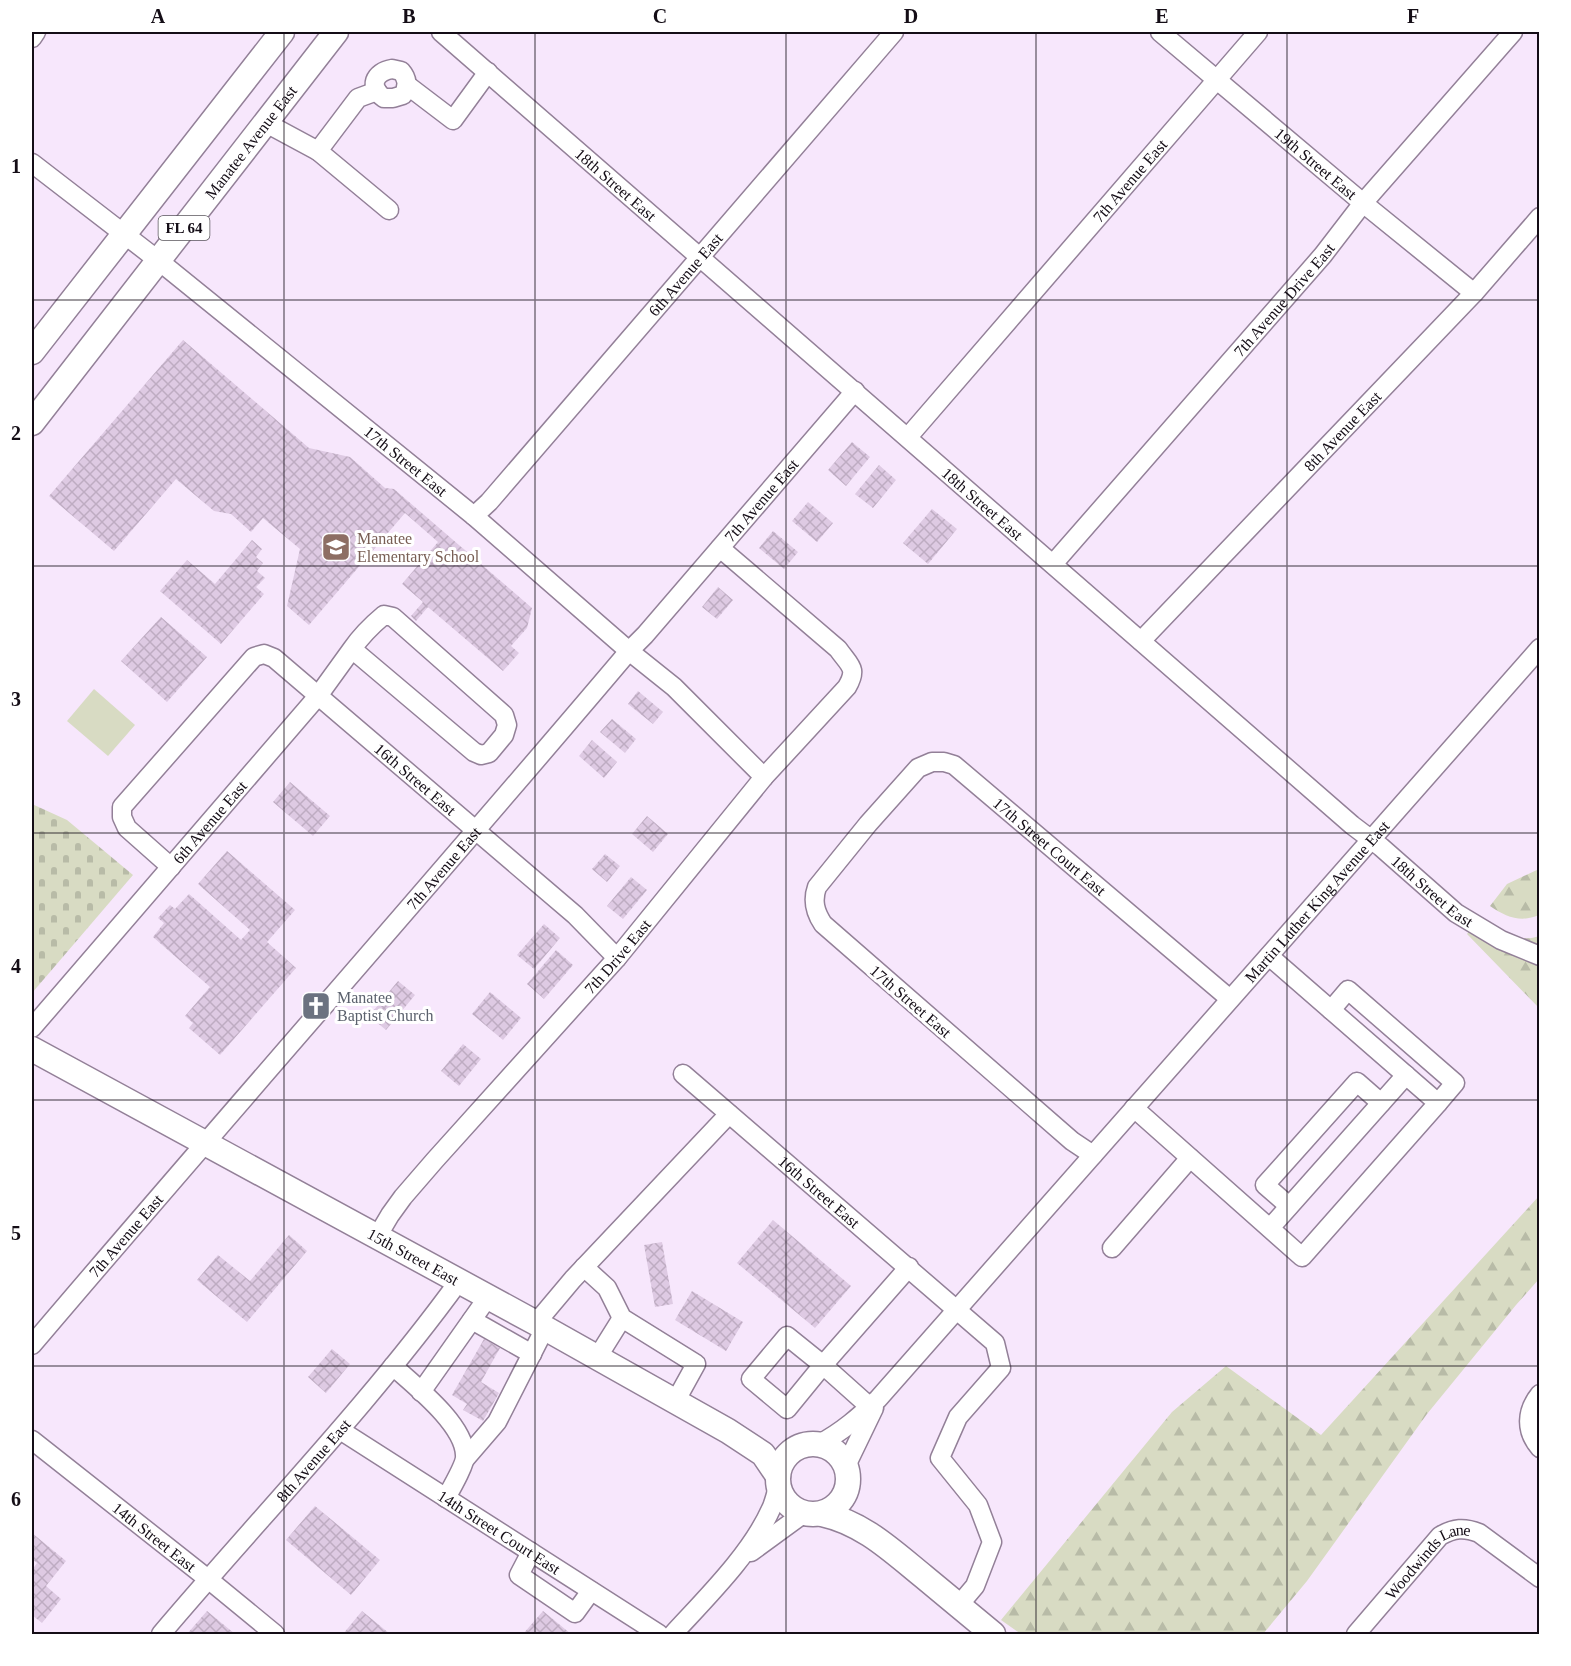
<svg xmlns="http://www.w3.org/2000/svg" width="1571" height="1666" viewBox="0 0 1571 1666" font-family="Georgia,serif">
  <defs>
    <pattern id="forest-firs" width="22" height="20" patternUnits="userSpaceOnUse" patternTransform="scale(1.5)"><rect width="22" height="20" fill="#d8dbc3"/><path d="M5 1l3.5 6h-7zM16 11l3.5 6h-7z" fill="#b8bba7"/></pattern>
    <pattern id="cemetery-stones" width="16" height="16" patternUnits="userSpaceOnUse" patternTransform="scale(1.5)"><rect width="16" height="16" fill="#d8dbc3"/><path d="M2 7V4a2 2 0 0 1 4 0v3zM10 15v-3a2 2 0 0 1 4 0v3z" fill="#b8bba7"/></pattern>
    <pattern id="building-cross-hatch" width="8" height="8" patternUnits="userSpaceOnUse" patternTransform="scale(1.5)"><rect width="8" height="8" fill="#decae3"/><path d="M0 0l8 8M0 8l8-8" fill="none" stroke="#beacc2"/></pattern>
  </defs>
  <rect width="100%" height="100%" fill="#f7e7fc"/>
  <path fill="url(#forest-firs)" d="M1539,869V915C1521,923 1506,917 1490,906L1507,884Z
    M1478,919C1497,929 1518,944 1539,936V1008L1467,934Z
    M1539,1196V1279L1516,1305L1427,1414L1307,1581L1263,1634H1021L1001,1620L1172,1412L1226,1366L1321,1435Z"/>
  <path fill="url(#cemetery-stones)" d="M32,804L67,820L133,875L32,993Z"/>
  <path fill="#d8dbc3" d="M94,689L135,725L108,756L67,721Z"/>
  <path fill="url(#building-cross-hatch)" d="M183,340L309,448L350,457L385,488L394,489L532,608L527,628L511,646L519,653L503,671L428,607L416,621L411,616L423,602L402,584L438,542L405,513L309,625L287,606L300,549L263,518L251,532L231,514L214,511L176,479L114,551L49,496Z
    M852,442L870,457L846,486L828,470Z
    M879,465L896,480L873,508L855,494Z
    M808,502L833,523L817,542L792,521Z
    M932,509L957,529L928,564L903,543Z
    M773,531L798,552L784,569L759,548Z
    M252,540L262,549L256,557L263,563L257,571L265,578L256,587L264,594L221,644L160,591L187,560L215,584Z
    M718,587L733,600L717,619L702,607Z
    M161,617L207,657L167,702L121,661Z
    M638,691L663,712L653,724L628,704Z
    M612,719L636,739L625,753L600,732Z
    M592,740L617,762L604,778L579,756Z
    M290,782L330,816L313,836L273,802Z
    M647,816L668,834L653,852L632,834Z
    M227,851L295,910L267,942L296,968L220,1055L189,1028L193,1023L185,1016L210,987L153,937L164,923L158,918L170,905L175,909L189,894L241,940L250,930L198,884Z
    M605,854L620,866L607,882L592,869Z
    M631,877L647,890L623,919L607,906Z
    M544,924L560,938L534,969L517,955Z
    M556,950L573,965L544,999L527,984Z
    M398,981L415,995L386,1030L369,1016Z
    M490,992L521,1018L503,1040L472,1014Z
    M463,1044L481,1059L459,1086L441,1071Z
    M773,1220L851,1286L815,1328L737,1263Z
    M289,1235L307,1251L247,1322L197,1280L218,1255L250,1281Z
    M662,1242L673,1304L655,1307L644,1245Z
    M692,1291L743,1322L726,1351L675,1320Z
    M484,1339L500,1348L481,1382L499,1393L483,1421L463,1410L467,1404L452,1395Z
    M332,1349L350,1364L326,1393L308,1377Z
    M315,1506L380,1560L351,1595L286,1540Z
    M32,1533L66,1561L46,1586L61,1599L42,1623L32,1615V1570L37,1563L32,1559Z
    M207,1611L235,1634H187Z
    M362,1611L390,1634H343Z
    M543,1611L571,1634H523Z"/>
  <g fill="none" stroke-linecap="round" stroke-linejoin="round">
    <g stroke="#938098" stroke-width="21">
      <g id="minor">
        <path id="s1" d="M441,32L1352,825L1381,847L1456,913L1501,940L1540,956"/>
        <path id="s2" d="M1160,32L1363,203L1474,293"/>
        <path d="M32,38L36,32"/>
        <path d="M392,69L401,71C408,79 408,86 403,95L393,98H384C368,87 374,72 392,69Z"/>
        <path d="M407,85L453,120L488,72"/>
        <path d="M266,123L318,151L358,98L377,91"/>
        <path d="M318,151L389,210"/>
        <path id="s3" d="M32,163L159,261L474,516L629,651L674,687L764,777"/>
        <path id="s4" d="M908,437L1258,32"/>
        <path id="s5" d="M474,516L489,502L894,32"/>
        <path id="s6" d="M1053,564L1323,255L1363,203L1513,32"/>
        <path id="s7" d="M1141,641L1474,293L1540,217"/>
        <path id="s8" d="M171,867L127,828L122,817V807L254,657L264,654L274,658L575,915L617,958"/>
        <path d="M1331,1010L1348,990L1455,1083L1438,1103"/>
        <path id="s9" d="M32,1028L318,696L352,649C361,636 372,625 384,615L393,617L504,715L507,725L504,735L489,753L481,755L474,752L352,649"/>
        <path id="s10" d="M683,1074L995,1343L1001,1368L958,1417L940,1458L978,1505L992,1542L975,1586L959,1605"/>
        <path d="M1134,1108L1302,1257L1438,1103L1269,956"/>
        <path id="s11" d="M1093,1155L1072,1141L823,924C815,912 812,901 817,887L868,824L918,768L932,762H944L954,765L1230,999"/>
        <path d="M1289,1206L1265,1185L1357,1082L1381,1103"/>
        <path d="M1270,1228L1406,1075"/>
        <path id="s12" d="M377,1237L390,1215L403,1197L435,1160L617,958L764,777L847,687C858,668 850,666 838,649L720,548"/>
        <path d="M1112,1248L1190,1158"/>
        <path d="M584,1267L607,1288L622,1318L696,1364L680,1393"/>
        <path d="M472,1320L532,1354"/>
        <path d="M536,1323L573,1279L729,1114"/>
        <path d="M787,1336L823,1365L787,1409L751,1379Z"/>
        <path id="s13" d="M32,1345C229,1113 432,884 629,651L645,635L855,391"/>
        <path d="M597,1358L622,1318"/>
        <path d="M393,1366C415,1386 464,1424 465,1455C466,1463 451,1489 446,1498"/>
        <path d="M421,1392L488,1297"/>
        <path d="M1540,1394C1526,1411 1525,1431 1540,1448"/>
        <path d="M870,1407L823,1365L909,1267"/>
        <path id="s14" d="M340,1430L659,1634"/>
        <path id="s15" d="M32,1440L208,1579L275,1634"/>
        <path id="s16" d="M819,1444C842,1432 860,1416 878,1399L1540,648"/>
        <path d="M466,1458L497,1422L545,1328"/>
        <path d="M846,1466L874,1408"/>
        <path d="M531,1552L519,1575L575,1613L591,1591"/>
        <path d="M751,1552L803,1514"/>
        <path id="s17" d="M161,1634C260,1517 368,1406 459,1281"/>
        <path d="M673,1634C706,1598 751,1554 771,1509C774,1503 776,1494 778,1487"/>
        <path id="s18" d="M1356,1634L1440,1536C1454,1528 1464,1527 1479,1533L1540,1578"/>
      </g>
    </g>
    <g stroke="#938098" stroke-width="27">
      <g id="major">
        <path d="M32,352L282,32"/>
        <path id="s19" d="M32,423L336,32"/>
        <path id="s20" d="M32,1049L536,1323L728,1431L763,1454L778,1476"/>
        <circle cx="813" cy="1479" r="35"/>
        <path d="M822,1514C863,1523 891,1550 923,1576C946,1595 970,1615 993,1634"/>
      </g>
    </g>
    <use href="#minor" stroke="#fff" stroke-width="18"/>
    <use href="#major" stroke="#fff" stroke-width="24"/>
  </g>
  <path fill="none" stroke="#140d16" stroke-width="1.5" stroke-opacity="0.55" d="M284,32V1634M535,32V1634M786,32V1634M1036,32V1634M1287,32V1634M32,300H1540M32,566H1540M32,833H1540M32,1100H1540M32,1366H1540"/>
  <defs>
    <g id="school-square" transform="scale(1.5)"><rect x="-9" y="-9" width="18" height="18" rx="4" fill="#8d6e63" stroke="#fff"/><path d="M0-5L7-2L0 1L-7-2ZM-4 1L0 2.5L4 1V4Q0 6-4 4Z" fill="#fff"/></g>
    <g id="church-square" transform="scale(1.5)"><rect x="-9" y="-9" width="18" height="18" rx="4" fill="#6b7280" stroke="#fff"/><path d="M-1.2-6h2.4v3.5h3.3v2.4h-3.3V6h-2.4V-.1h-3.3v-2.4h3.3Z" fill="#fff"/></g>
  </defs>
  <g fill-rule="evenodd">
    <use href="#school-square" x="336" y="547"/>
    <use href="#church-square" x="316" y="1006"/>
  </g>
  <g text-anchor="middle" stroke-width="6" stroke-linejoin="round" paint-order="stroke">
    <rect fill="#fff" stroke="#5a565c" stroke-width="1.5" x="158.5" y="216" width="51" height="24" rx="4.5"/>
    <g font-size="15" font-weight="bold" fill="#140d16">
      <text x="184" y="233">FL 64</text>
    </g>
    <g font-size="16" fill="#140d16" stroke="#fff">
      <text dy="6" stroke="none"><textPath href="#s19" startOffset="356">Manatee Avenue East</textPath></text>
      <text dy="6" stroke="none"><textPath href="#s2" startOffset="204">19th Street East</textPath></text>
      <text dy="6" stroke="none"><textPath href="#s4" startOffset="339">7th Avenue East</textPath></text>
      <text dy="6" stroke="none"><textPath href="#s1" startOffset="232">18th Street East</textPath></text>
      <text dy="6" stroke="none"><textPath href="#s5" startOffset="321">6th Avenue East</textPath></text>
      <text dy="6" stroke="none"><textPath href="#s6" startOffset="351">7th Avenue Drive East</textPath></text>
      <text dy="6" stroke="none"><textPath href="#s7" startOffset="291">8th Avenue East</textPath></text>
      <text dy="6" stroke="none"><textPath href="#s3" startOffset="478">17th Street East</textPath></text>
      <text dy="6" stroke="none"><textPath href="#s13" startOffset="1116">7th Avenue East</textPath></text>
      <text dy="6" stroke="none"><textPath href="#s1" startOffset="718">18th Street East</textPath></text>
      <text dy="6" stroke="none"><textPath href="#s8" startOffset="488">16th Street East</textPath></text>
      <text dy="6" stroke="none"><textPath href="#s9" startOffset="272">6th Avenue East</textPath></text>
      <text dy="6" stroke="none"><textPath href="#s11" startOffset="714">17th Street Court East</textPath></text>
      <text dy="6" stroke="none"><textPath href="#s13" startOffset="630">7th Avenue East</textPath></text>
      <text dy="6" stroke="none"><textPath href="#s1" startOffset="1312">18th Street East</textPath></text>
      <text dy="6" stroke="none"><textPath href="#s16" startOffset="738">Martin Luther King Avenue East</textPath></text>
      <text dy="6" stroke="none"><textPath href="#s12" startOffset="370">7th Drive East</textPath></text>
      <text transform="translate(911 1001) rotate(41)" y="6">17th Street East</text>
      <text dy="6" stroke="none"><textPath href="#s10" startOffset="180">16th Street East</textPath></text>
      <text dy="6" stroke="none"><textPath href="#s13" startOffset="144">7th Avenue East</textPath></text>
      <text dy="6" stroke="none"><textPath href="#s20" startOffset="434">15th Street East</textPath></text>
      <text dy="6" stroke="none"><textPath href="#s17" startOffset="231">8th Avenue East</textPath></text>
      <text dy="6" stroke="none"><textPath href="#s14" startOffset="189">14th Street Court East</textPath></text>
      <text dy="6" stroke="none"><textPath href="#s15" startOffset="156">14th Street East</textPath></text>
      <text dy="6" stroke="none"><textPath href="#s18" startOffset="105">Woodwinds Lane</textPath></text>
    </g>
    <g font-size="16" fill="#785e54" stroke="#fff" text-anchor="start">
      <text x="357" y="544">Manatee<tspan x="357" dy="18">Elementary School</tspan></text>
    </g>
    <g font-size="16" fill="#5b616d" stroke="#fff" text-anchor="start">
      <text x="337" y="1003">Manatee<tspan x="337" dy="18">Baptist Church</tspan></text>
    </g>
  </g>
  <rect width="1571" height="1666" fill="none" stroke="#ffffff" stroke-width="66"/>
  <rect x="33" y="33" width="1505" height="1600" fill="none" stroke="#140d16" stroke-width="2"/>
  <g font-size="20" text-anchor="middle" font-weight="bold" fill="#140d16">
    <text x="158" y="23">A</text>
    <text x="409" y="23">B</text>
    <text x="660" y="23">C</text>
    <text x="911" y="23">D</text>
    <text x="1162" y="23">E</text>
    <text x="1413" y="23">F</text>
    <text x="16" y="173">1</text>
    <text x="16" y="440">2</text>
    <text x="16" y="706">3</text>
    <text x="16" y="973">4</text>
    <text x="16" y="1240">5</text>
    <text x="16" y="1506">6</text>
  </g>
</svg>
